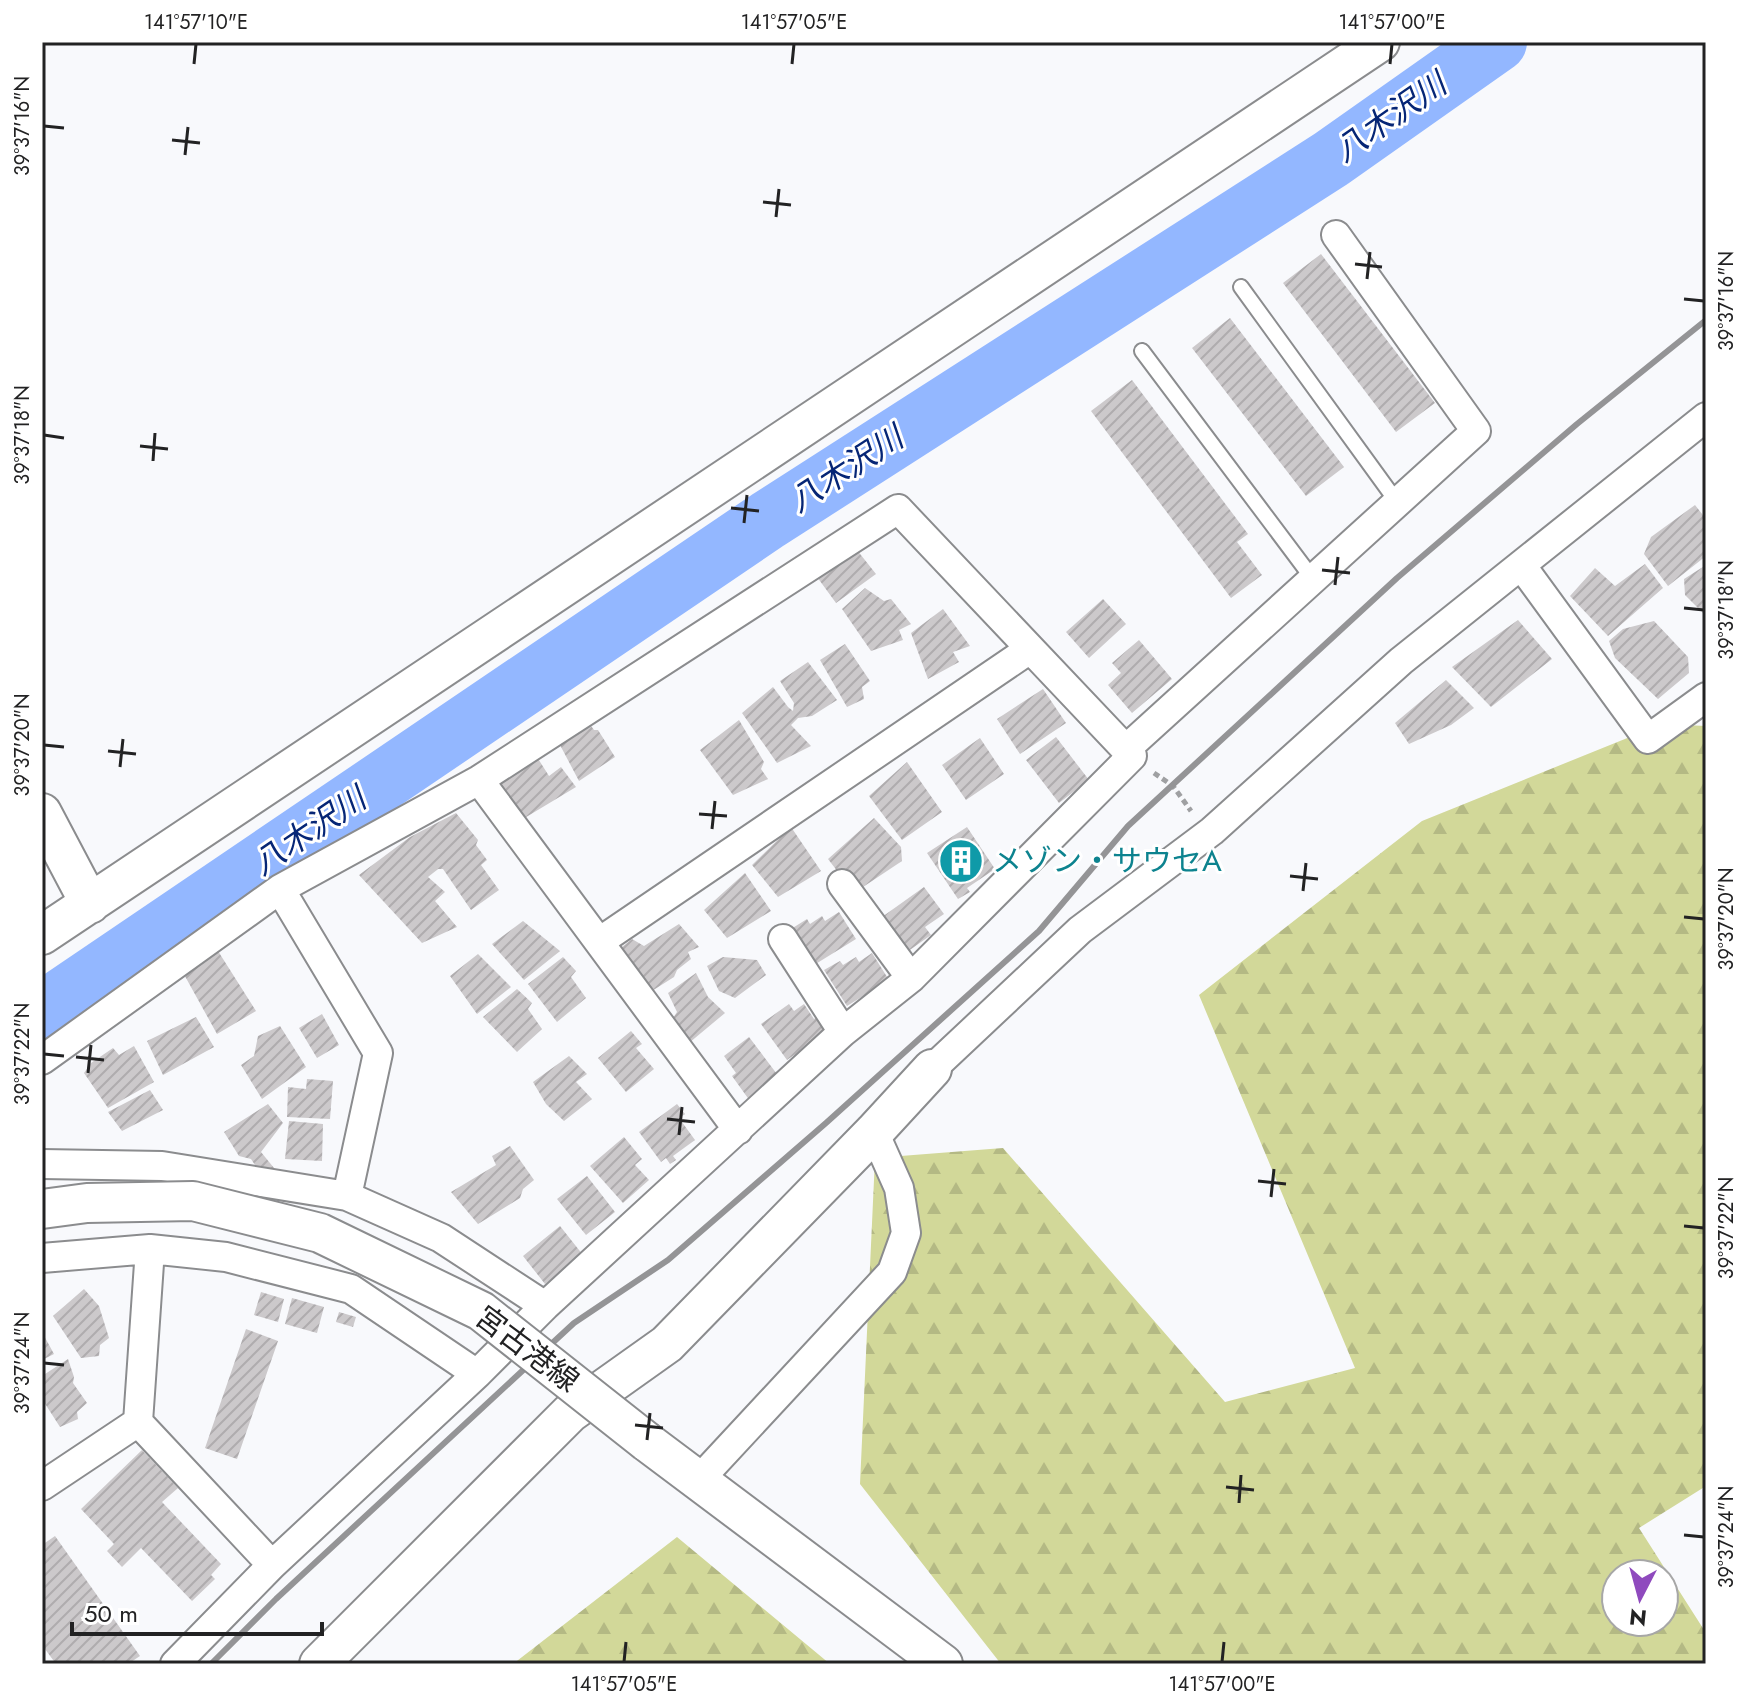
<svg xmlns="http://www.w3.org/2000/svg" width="1748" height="1706" viewBox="0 0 1748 1706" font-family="Jost,'Noto Sans JP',sans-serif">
  <defs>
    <pattern id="forest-firs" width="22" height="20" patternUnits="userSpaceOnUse" patternTransform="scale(2)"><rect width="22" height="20" fill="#d2d899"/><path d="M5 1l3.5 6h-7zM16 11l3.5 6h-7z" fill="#b4b984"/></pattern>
    <pattern id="building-hatch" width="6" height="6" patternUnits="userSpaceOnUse" patternTransform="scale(2)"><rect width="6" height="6" fill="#ccc9cb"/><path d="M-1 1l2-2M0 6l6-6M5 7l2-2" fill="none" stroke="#afacae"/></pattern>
  </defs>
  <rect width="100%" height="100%" fill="#f8f9fc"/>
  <path fill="url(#forest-firs)" fill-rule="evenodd" d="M1662,724L1706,726V1486L1639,1528L1706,1633V1664H1001L860,1484L875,1158L1003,1148L1225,1402L1355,1368L1199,995L1422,821ZM1616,1574H1664V1622H1616Z
    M677,1537L830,1664H513Z"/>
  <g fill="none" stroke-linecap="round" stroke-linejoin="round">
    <path stroke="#93b7ff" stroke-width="60" d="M42,1012L768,520L1331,159L1497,42"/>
  </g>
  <path fill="url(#building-hatch)" d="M1321,254L1435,403L1396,432L1283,283Z
    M1230,318L1344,467L1306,496L1192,348Z
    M1132,380L1248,534L1237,542L1262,575L1231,598L1091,411Z
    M1695,505L1706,519V556L1668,586L1644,554L1651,537Z
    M849,540L876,574L836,603L809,566Z
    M1645,564L1663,588L1608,636L1570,596L1595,568L1615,586Z
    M1706,565V616L1685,595L1684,579Z
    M865,588L884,601L891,599L911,624L899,630L903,640L871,651L842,609Z
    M1103,599L1126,624L1089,658L1066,632Z
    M943,609L970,646L953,652L959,662L928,679L911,633Z
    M1518,620L1552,659L1491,707L1452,667Z
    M1654,621L1688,657L1689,673L1658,699L1615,658L1609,641L1623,629Z
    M1139,640L1172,679L1132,713L1108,685L1121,673L1112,663Z
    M845,644L870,681L862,687L864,699L847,707L820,660Z
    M808,662L837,700L812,716L798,718L791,725L811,746L777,763L742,713L773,687L788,707L793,711L794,703L780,681Z
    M1446,680L1474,708L1451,725L1409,744L1395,723Z
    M1043,689L1066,723L1020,754L997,719Z
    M739,720L764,762L761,769L768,779L733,795L700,750Z
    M589,723L594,730H598L615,757L579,781L560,745Z
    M1056,737L1089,780L1059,803L1026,760Z
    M980,738L1004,774L966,800L942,765Z
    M537,757L549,776L561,767L576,787L513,825L487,791Z
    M907,762L942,812L902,840L869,796Z
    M456,813L478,840L476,845L487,860L481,865L499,890L471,910L443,869H438L428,877L445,892L435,901L457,927L422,943L359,875L410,837Z
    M874,818L901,847L902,861L854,893L828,859Z
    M791,827L821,871L778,897L752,865Z
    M967,827L995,869L967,888L970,892L958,899L927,853Z
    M745,873L771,911L727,938L704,910Z
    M924,887L944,914L925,927L931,935L907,952L882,917Z
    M839,912L856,939L814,965L791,929L807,919L810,924L822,916L825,921Z
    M523,921L560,951L524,980L492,944Z
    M679,924L699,947L688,952L691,959L677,970L674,977L644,996L613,954L632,939L644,946Z
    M218,951L256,1011L217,1034L181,969Z
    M872,953L889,980L847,1006L824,970L840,961L843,965L856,957L859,962Z
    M478,954L511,987L477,1014L450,976Z
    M563,957L576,971L571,977L586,998L557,1022L528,984Z
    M723,957L757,960L766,975L735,998L719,991L707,966Z
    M696,973L708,997L725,1013L689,1043L671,1021L677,1012L668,993Z
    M517,989L532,1003L528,1009L542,1029L517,1052L483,1017Z
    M789,1004L794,1011L804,1004L814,1019L818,1016L829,1031L787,1060L761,1024Z
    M322,1014L339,1045L317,1058L299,1028Z
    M196,1017L214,1047L163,1075L147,1041Z
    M280,1026L306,1067L262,1099L241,1065L254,1056L258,1036Z
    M631,1031L642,1044L636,1048L654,1069L626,1092L598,1058Z
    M749,1037L780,1078L750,1101L732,1076L736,1073L724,1056Z
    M134,1046L154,1082L108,1108L84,1073L91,1063L113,1048L119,1055Z
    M569,1056L587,1074L576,1082L592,1099L564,1121L546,1104L533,1082Z
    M307,1079L333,1081L330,1119L287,1117L288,1087L306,1089Z
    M150,1090L163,1110L122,1131L108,1112Z
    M268,1104L283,1123L261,1152L274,1168H257L251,1159L239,1156L224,1132Z
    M677,1104L685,1114L679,1118L695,1140L673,1156L676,1160L670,1164L666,1158L661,1162L639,1132Z
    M289,1121L323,1124L322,1161L285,1159Z
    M624,1137L642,1159L635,1165L649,1180L623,1203L590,1166Z
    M510,1146L534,1180L523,1189L520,1198L478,1224L451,1192L496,1165L492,1156Z
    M587,1176L615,1212L586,1235L557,1199Z
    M560,1226L583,1255L545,1284L523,1256Z
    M84,1289L99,1306L109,1338L100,1345L99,1356L81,1358L53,1316Z
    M261,1292L284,1299L278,1322L254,1315Z
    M292,1298L324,1307L317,1333L285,1324Z
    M339,1312L356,1317L353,1327L336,1322Z
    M246,1329L278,1341L237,1459L205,1448Z
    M42,1332L54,1354L42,1360Z
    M68,1359L74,1377L73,1383L87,1403L77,1412L78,1419L60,1427L42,1399V1376Z
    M142,1450L178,1488L162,1502L221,1564L211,1575L215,1579L192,1601L141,1548L122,1567L107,1551L114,1544L81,1509Z
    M55,1536L140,1656L128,1664H56L42,1645V1545Z"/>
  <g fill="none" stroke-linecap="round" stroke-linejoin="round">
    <g stroke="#8b8c8e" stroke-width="18">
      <path id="lane" d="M1241,287L1397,502
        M1142,351L1313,579"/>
    </g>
    <g stroke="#8b8c8e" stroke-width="32">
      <path id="street" d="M1521,565L1648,739L1706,697
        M1125,750L1476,431L1336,235
        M479,780L738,1130
        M842,884L911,978
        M280,889L378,1053L347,1196
        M783,939L843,1032
        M599,942L1030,649
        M42,1060L280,889L479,780L898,509L1132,756L911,978L843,1032L545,1306L441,1238L347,1196L162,1166L42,1164
        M932,1069L1080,930L1212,831L1401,661L1706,417
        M150,1249L138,1422L272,1565
        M42,1258L150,1249L226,1257L351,1289L477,1374L272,1565L175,1664
        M477,1374L545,1306
        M697,1482L892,1272L906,1233L899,1188L874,1132
        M42,1486L138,1422"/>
    </g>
    <g stroke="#8b8c8e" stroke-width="42">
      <path id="secondary" d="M42,813L90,904
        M42,935L1380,42
        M647,1442L943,1664
        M319,1664L570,1413L667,1344L874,1132L932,1069"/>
    </g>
    <path stroke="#9fa0a2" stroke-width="5" stroke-dasharray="6 4" stroke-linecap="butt" d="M1154,773L1173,786L1191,811"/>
    <use href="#lane" stroke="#fff" stroke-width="14"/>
    <use href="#street" stroke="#fff" stroke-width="28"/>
    <use href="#secondary" stroke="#fff" stroke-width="38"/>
    <path stroke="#949496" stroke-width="6" d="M211,1664L276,1599L574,1323L668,1260L826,1123L1039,931L1128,826L1397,578L1577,424L1706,320"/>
    <g stroke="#8b8c8e" stroke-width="42" stroke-linecap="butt">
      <path id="secondary-bridge" d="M42,1209L87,1203L193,1201L320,1233L481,1311L647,1442"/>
    </g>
    <use href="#secondary-bridge" stroke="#fff" stroke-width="38"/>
  </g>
  <path fill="none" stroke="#222223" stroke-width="3" d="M194,64L196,44M792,64L794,44M1390,64L1392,44M44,126L64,128M172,140L200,143M185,155L188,127M763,202L791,205M776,217L779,189M1355,264L1382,267M1367,279L1370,252M1684,299L1704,301M44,435L64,438M140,446L168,449M153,461L155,433M731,508L759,511M744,523L747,495M1322,570L1350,573M1335,585L1338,557M1684,608L1704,610M44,745L64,747M108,751L136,754M120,767L123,739M699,814L727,816M712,829L715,801M1290,876L1318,879M1303,891L1306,863M1684,917L1704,919M44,1054L64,1056M76,1057L104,1060M88,1073L91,1045M667,1119L695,1122M679,1135L682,1107M1258,1181L1286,1184M1271,1197L1274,1169M1684,1226L1704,1228M44,1363L64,1365M635,1425L663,1428M647,1440L650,1413M1226,1487L1254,1490M1239,1503L1241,1475M1684,1535L1704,1537M624,1662L626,1642M1222,1662L1224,1642"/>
  <defs>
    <g id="building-disc" transform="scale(2.3)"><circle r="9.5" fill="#0f9aa8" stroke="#fff"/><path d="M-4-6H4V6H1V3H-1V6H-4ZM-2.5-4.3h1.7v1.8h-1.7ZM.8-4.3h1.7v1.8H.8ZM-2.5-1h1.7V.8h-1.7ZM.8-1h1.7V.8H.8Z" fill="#fff"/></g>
  </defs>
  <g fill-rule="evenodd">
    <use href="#building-disc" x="961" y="861"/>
  </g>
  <g text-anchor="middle" stroke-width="6" stroke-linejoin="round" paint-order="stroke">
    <g font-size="30" fill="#0d838f" stroke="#fff" text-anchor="start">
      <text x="992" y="871">メゾン・サウセA</text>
    </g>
    <g font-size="30" fill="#222223" stroke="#fff">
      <text transform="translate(527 1349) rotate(37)" y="10">宮古港線</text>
    </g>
    <g font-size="32" font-style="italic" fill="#062676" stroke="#fff">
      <text transform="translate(1390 117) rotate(-35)" y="11">八木沢川</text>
      <text transform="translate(846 469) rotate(-33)" y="11">八木沢川</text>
      <text transform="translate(309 831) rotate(-34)" y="11">八木沢川</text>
    </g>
  </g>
  <rect width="1748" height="1706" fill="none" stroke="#ffffff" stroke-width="88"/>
  <g transform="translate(1640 1598) rotate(186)"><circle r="38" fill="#ffffff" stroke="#a7a7a7" stroke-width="2"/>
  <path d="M0-6L14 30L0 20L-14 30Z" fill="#8f4abe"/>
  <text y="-12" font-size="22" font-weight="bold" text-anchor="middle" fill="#222223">N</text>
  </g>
  <path d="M72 1622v12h250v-12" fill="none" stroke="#222223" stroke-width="4"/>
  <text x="84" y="1622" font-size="24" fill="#222223" stroke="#ffffff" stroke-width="6" paint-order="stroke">50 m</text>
  <rect x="44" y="44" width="1660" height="1618" fill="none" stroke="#222223" stroke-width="3"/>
  <g font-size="20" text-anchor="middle" fill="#222223">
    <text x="196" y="29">141°57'10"E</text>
    <text x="794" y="29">141°57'05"E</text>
    <text x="1392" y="29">141°57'00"E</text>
    <text transform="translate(22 126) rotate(-90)" y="7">39°37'16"N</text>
    <text transform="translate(1726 301) rotate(-90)" y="7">39°37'16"N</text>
    <text transform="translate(22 435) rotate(-90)" y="7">39°37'18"N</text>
    <text transform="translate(1726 610) rotate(-90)" y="7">39°37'18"N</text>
    <text transform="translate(22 745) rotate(-90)" y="7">39°37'20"N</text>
    <text transform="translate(1726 919) rotate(-90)" y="7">39°37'20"N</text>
    <text transform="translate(22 1054) rotate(-90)" y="7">39°37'22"N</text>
    <text transform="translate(1726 1228) rotate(-90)" y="7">39°37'22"N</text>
    <text transform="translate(22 1363) rotate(-90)" y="7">39°37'24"N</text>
    <text transform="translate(1726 1537) rotate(-90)" y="7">39°37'24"N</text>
    <text x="624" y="1691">141°57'05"E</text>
    <text x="1222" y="1691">141°57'00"E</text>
  </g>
</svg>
